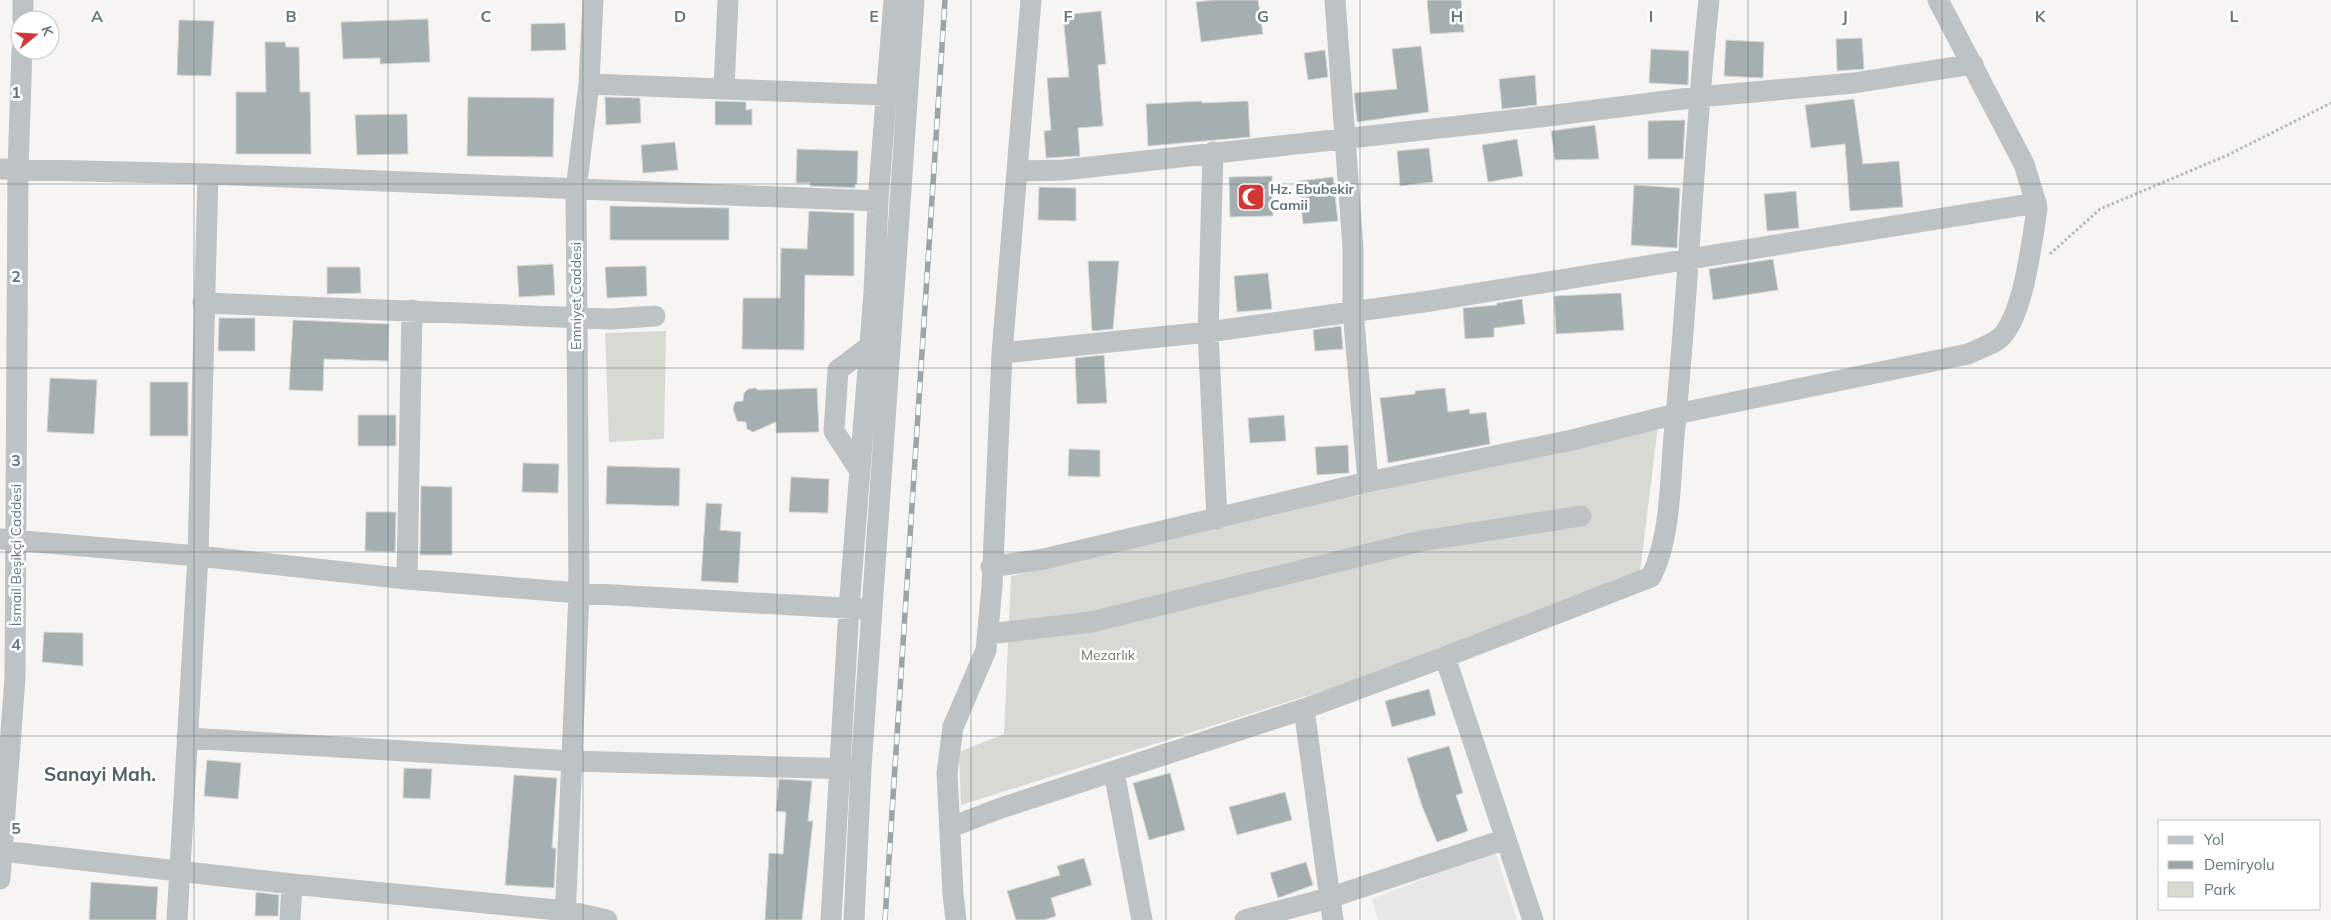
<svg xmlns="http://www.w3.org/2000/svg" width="2331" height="920" viewBox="0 0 2331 920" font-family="Mulish,sans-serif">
  <rect width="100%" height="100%" fill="#f6f5f3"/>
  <path fill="#e6e7e6" d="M1495,851L1517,920H1378L1372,899Z"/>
  <path fill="#d7dad2" d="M666,331L664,439L609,442L605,333Z
    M1658,426L1640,572L1405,665L961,805L959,752L1004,734L1011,576Z"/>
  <path fill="#a5afb1" stroke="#d7d7d5" d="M1213,0H1258L1263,34L1201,42L1196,2Z
    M1427,0H1461L1464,32L1430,34Z
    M1101,11L1106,64L1098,65L1103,126L1078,128L1080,156L1046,158L1044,131L1051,130L1047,78L1069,77L1063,15Z
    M428,19L430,62L380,64V58L343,59L341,22Z
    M179,20L214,21L211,76L177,75Z
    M565,23L566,50L531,51V24Z
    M1862,38L1864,69L1837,71L1836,39Z
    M1726,40L1764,42L1763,78L1724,76Z
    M265,42H285L286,47H299L300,92H310L311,154H236V92H266Z
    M1421,46L1429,112L1357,122L1354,93L1397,89L1392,49Z
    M1651,49L1689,51L1688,85L1649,83Z
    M1325,50L1328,77L1308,80L1304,53Z
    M1535,75L1537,105L1502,109L1499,79Z
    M468,97L554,98L553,157L467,156Z
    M605,97L640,98L641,123L606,125Z
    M1854,99L1863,164L1899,161L1903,207L1850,211L1845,144L1811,148L1805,105Z
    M715,101L746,102V110L752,109V125H715Z
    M1202,101V103L1248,101L1250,137L1148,146L1146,104Z
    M407,114L408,154L357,155L355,115Z
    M1685,120L1683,159H1648V121Z
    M1595,125L1599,159L1555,160L1551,131Z
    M1517,139L1523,176L1488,182L1482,145Z
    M675,142L678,170L643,173L641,145Z
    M1429,148L1433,182L1400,186L1397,151Z
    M797,149L858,151L857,184H855V188L810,186V183H796Z
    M1272,176L1273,216L1230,217L1229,177Z
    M1333,177L1338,221L1303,224L1299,181Z
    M1634,185L1680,188L1677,248L1631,245Z
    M1039,187L1076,188V221L1038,220Z
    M1796,191L1799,228L1767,231L1764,194Z
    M610,206L729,208V240H610Z
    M809,211L854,213V276L805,275L804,350L742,349L743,298H780L781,248L807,249Z
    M1773,259L1778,290L1713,300L1709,269Z
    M1088,261H1119L1113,329L1092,331Z
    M553,264L555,295L519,297L517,266Z
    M646,266L647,296L607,298L605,267Z
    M327,267H360L361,293L327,294Z
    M1268,273L1272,309L1237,312L1234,276Z
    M1621,293L1624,330L1556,334L1554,296Z
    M1522,299L1525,324L1494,328V337L1465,339L1463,308L1497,305V303Z
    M219,318H255V351H218Z
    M293,320L389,324L388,361L324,359L323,391L289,390Z
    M1341,326L1343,349L1315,351L1313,330Z
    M1104,355L1107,403L1077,404L1075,358Z
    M50,378L97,380L94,434L47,432Z
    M150,382H188V436H150Z
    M755,388L758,390L817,388L819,432L776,433V422L753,432L747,429L746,422L737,421L733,409L735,402L743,401L744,393L748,389Z
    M1445,388L1448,412L1469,409L1470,414L1486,412L1490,444L1388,463L1380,398L1415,394V391Z
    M358,415H396V446H358Z
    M1284,415L1286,441L1250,443L1248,418Z
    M1348,445L1349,473L1317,475L1315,447Z
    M1069,449L1100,450V477L1068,476Z
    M523,463L559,464L558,493L522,492Z
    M607,466L680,468L679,506L606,504Z
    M791,477L829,479L828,513L789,512Z
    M421,486L452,487V555H420Z
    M706,503L722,504L720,530L741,532L738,583L701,581Z
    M366,512H396L395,552L365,551Z
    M44,632L83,633V666L42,662Z
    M1429,689L1436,715L1392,727L1385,701Z
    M1449,746L1463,793L1456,795L1468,831L1437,842L1422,806L1407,758Z
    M207,760L241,763L238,799L204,796Z
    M404,768L432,769L430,799L403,798Z
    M1170,773L1185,830L1149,840L1133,783Z
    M514,775L557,778L552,848H556L554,888L505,885Z
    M779,779L812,781L808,821H813L802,920H765L769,853L783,854L786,812L776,811Z
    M1285,792L1292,820L1237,835L1229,807Z
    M1084,858L1092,885L1051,898L1056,916L1044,920H1016L1007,891L1060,875L1057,866Z
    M1306,862L1313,885L1278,898L1270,873Z
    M91,882L158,887L156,920H89Z
    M256,892L279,895L278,916H255Z"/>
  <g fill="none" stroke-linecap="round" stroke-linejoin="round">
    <path stroke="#b5b9bb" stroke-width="3" stroke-dasharray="2.5 2.5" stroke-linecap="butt" d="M2050,254L2100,209L2228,155L2331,103"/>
    <path stroke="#bdc2c4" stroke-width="21" d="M1335,0L1353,248V311L1368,482
      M23,20V0
      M589,84L886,95
      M724,89L728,0
      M1213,152L1208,332L1217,519
      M0,169L208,174L878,201
      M1018,171L1064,170L1548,116L1698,97L1854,83L1973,64
      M203,303L611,319L655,316
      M1002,353L1208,332L1430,301L2036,203
      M860,471L834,431L838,370L870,346
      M0,539L198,556L407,579L579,593L862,609
      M991,567L1044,559L1368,482L1572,440L1676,414L1968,354C1978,349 1995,344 2002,336C2024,312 2032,241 2037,209L2036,203L2024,164L1938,0
      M407,579L412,310
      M988,634L1091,622L1421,541L1581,516
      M1445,657L1533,920
      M1304,709L1333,920
      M187,738L572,761L853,769
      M1114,772L1142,920
      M951,827L1001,808L1304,709L1445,657L1651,577C1671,538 1670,480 1674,436C1689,291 1693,145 1709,0
      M2,851L292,884L567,911L607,920
      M0,879L15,678L18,169L22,50
      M177,920L198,556L208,174
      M290,920L292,884
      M565,920L579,593L576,190L589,84L593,0
      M831,920L849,608L874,293L878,201L894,0
      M854,920L861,768L914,0
      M956,920L953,894L947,773L953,727L986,650L992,587L1002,353L1031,0
      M1245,920L1329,898L1506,839"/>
    <g stroke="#9ba4a7" stroke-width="5.5">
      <path id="rail" d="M885,920L945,0"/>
    </g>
    <use href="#rail" stroke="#fff" stroke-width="4" stroke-dasharray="11" stroke-linecap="butt"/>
  </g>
  <path fill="none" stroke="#63767b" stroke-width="1" stroke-opacity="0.55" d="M194,0V920M388,0V920M583,0V920M777,0V920M971,0V920M1166,0V920M1360,0V920M1554,0V920M1748,0V920M1942,0V920M2137,0V920M0,184H2331M0,368H2331M0,552H2331M0,736H2331"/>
  <defs>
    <g id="mosque-square" transform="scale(1.4375)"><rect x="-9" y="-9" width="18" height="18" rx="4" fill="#d43634" stroke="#fff"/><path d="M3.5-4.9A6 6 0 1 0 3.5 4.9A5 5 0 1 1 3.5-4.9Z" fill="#fff"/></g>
  </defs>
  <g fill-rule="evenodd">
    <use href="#mosque-square" x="1251" y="197"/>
  </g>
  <g text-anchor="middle" stroke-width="5" stroke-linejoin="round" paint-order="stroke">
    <g font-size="14" font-weight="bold" fill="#63767b" stroke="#fff" text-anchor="start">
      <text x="1270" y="194">Hz. Ebubekir<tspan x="1270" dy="16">Camii</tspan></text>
    </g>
    <g font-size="14" fill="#63767b" stroke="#fff">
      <text transform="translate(576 296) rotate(-90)" y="5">Emniyet Caddesi</text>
      <text transform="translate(16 555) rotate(-90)" y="5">İsmail Beşikçi Caddesi</text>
    </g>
    <g font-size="14" fill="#6e7965" stroke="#fff">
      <text x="1108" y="660">Mezarlık</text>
    </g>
    <g font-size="19" font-weight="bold" fill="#546367" stroke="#fff">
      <text x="100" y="781">Sanayi Mah.</text>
    </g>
  </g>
  <g font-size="16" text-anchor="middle" font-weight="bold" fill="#63767b" stroke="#fff" stroke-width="5" stroke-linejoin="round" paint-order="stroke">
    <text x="97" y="22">A</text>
    <text x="291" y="22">B</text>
    <text x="486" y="22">C</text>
    <text x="680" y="22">D</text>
    <text x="874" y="22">E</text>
    <text x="1068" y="22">F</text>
    <text x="1263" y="22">G</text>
    <text x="1457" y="22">H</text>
    <text x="1651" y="22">I</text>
    <text x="1845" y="22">J</text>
    <text x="2040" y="22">K</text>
    <text x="2234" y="22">L</text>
    <text x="16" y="98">1</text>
    <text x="16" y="282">2</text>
    <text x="16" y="466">3</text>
    <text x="16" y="650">4</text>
    <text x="16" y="834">5</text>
  </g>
  <rect x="2158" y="820" width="162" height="90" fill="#ffffff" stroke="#c1c8ca"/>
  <rect x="2168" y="836" width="25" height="8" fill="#bdc2c4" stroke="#c1c8ca"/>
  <text x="2204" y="845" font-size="15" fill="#63767b">Yol</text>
  <rect x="2168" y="861" width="25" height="8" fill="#9ba4a7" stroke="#c1c8ca"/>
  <text x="2204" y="870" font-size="15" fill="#63767b">Demiryolu</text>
  <rect x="2168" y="882" width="25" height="15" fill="#d7dad2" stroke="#c1c8ca"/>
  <text x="2204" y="895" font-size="15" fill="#63767b">Park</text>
  <g transform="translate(35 35) rotate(72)"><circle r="24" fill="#ffffff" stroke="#c1c8ca"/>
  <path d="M0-4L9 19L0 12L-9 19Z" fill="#d43634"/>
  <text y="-8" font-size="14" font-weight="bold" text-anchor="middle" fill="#63767b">K</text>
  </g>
</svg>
